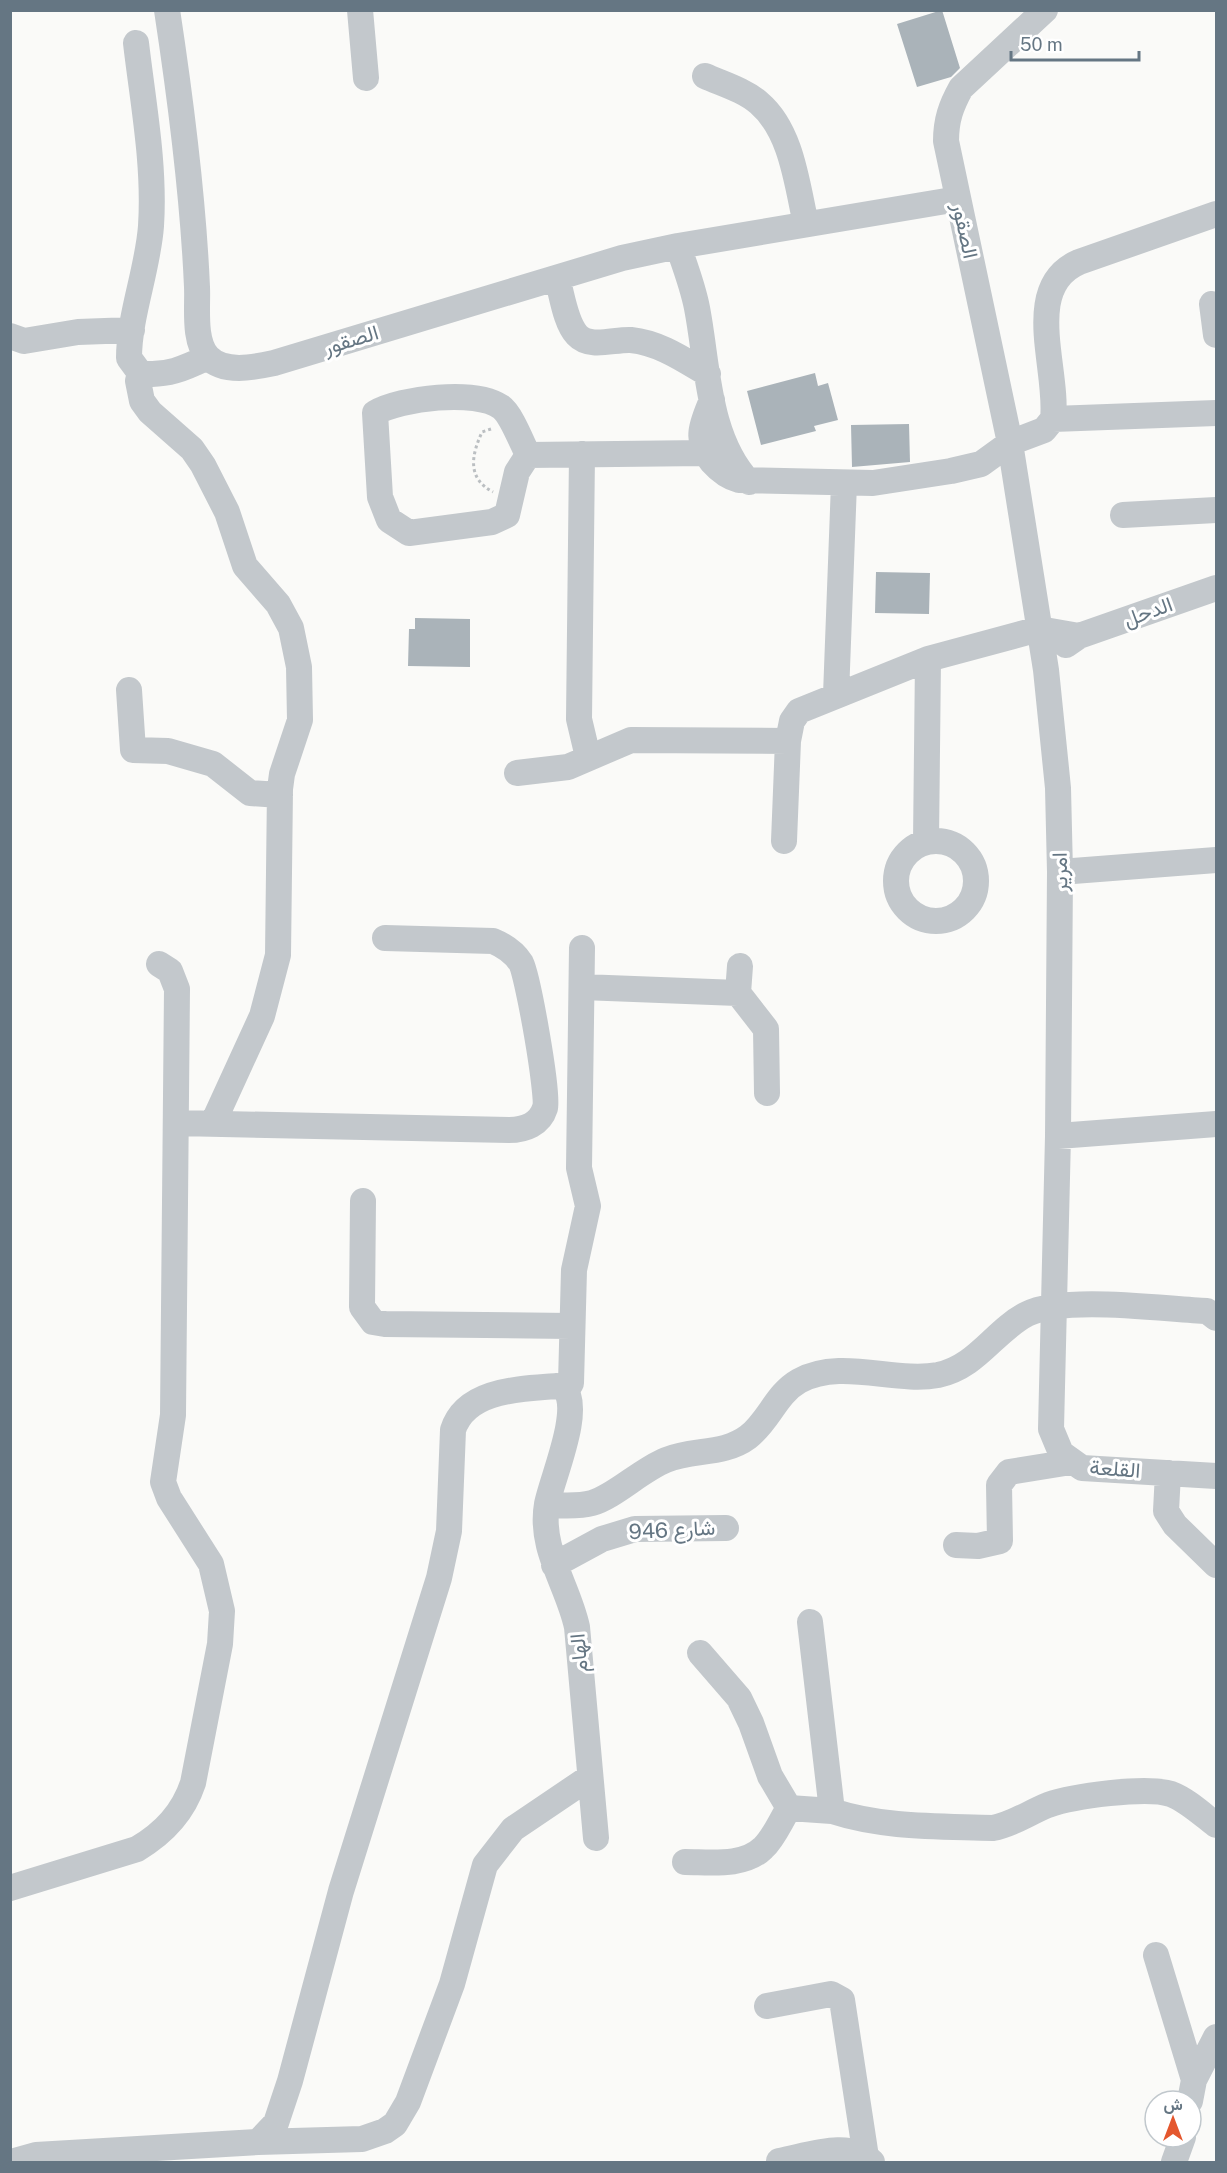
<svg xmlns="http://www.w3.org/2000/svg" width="1227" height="2173" viewBox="0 0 1227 2173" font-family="'Public Sans',Vazirmatn,sans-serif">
  <rect width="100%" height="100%" fill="#fafaf8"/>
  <path fill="#aab3b9" d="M942,10L960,68L951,77L917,87L897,24Z
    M815,373L818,386L828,383L838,420L814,426L816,431L761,445L747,391Z
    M909,424L910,462L852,467L851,425Z
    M876,572L930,573L929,614L875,613Z
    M415,618L470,619V667L408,666L409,629H415Z"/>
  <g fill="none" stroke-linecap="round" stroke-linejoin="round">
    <path stroke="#bbbfc2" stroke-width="3" stroke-dasharray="3 3" stroke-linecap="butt" d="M491,429L482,432C472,454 466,478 493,492"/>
    <path stroke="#c3c8cc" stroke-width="26" d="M167,10C181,102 193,194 197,287C198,307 193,341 208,357C224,374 255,367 274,363L622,258L678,246C685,266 693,287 697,308C708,365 707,437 749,482
      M360,10L366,78
      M1045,10L961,88C951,106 946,120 946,141L1010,443L1046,670L1058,788L1060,872L1058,1136L1051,1429L1061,1453L1082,1468L1216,1476
      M136,43C143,103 155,165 151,226C148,269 129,316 129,358L140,373C166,377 185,368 208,357
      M705,76C723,84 744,90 759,103C792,131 797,185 806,224
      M678,246L958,199
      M557,278C562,294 565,322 577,335C590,349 614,339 631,340C660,343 684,360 708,374
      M1212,304L1216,335
      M10,336L24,341L78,332L132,330
      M140,373L138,381L142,401L150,412L192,449L203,465L227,512L245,566L278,604L291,628L299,667L300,720L282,774L280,789L278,955L262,1016L213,1123
      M712,400C702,423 694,441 712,462C720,471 728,477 739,480L873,483L951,471L981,464L1010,443L1044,430L1053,419C1059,370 1021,287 1079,262L1216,214
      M1053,419L1216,413
      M582,454L579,719L588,757
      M528,455C522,443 511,414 501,407C475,389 401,398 375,413L380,497L389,520L409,533L492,522L507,515L517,472L528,455L705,453
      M1123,515L1216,510
      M1066,645L1079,636L1216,588
      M129,690L133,750L168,751L213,764L250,793L280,795
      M836,695L844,483
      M788,741L792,721L799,711L928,659L1039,629L1079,636
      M517,773L568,767L631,740L788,741L784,841
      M896 881a40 40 0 1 1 80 0a40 40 0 1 1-80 0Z
      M926,842L928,659
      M1060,872L1216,860
      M740,966L738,993L766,1029L767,1093
      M582,987L738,993
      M177,1123L509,1130C525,1130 540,1124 545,1108C549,1095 528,977 521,963C514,952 505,946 493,941L385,938
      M1058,1136L1216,1124
      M363,1201L362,1307L373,1322L385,1324L571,1326
      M566,1391L571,1383L574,1270L588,1206L579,1168L582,948
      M1168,1473L1166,1511L1175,1525L1216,1565
      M547,1505C561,1505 578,1507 592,1503C614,1497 641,1470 666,1460C693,1449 724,1455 748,1437C769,1421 776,1394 799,1381C841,1358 894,1383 938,1375C977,1367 994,1331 1027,1314C1064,1295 1162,1309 1207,1311L1216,1318
      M956,1545L978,1546L1000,1541L999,1485L1009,1472L1071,1462
      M554,1565L602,1539L635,1529L726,1528
      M810,1622L832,1811C884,1828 938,1826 993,1828C1014,1824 1028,1813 1048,1805C1073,1796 1146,1786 1171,1794C1187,1800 1203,1815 1216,1825
      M700,1653L739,1698L751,1723L770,1776L789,1808L832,1811
      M685,1862C710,1862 744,1867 763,1848C774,1838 781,1820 789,1808
      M10,1888L137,1849C164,1833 183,1813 193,1783L220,1644L222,1611L211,1564L169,1498L163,1482L173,1415L177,989L170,971L159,964
      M1156,1955L1194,2080L1190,2101
      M767,2006L831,1994L842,2000L866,2157
      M1194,2080L1216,2037
      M258,2142L362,2139L385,2131L395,2124L408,2102L452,1984L485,1865L513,1829L590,1777
      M779,2161C807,2156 850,2139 872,2162
      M11,2162L36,2155L258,2142L276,2123L290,2081L341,1891L439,1578L449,1531L453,1430C466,1389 521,1389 557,1386L564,1388C583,1409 552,1478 547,1504C539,1549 568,1585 577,1627L596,1838
      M1174,2162L1183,2137"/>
  </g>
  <g text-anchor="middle" stroke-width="6" stroke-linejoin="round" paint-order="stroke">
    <g font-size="21" fill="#657683" stroke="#fff">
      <text transform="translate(965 231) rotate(78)" y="7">الصقور</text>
      <text transform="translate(351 340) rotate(-17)" y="7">الصقور</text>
      <text transform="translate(1148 612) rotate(-20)" y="7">الدحل</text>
      <text transform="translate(1060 872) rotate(-91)" y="7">امرير</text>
      <text transform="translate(1115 1469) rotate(4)" y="7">القلعة</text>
      <text transform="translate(672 1530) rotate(-3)" y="7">شارع 946</text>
      <text transform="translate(579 1653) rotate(-95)" y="7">الهام</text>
    </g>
  </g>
  <rect width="1227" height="2173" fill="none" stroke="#657683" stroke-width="24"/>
  <g transform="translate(1173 2119)"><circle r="28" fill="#ffffff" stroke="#c1c8cd" stroke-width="1.5"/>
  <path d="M0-4.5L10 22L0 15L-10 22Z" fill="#e4572e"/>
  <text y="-9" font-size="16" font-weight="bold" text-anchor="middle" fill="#657683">ش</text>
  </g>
  <path d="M1011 51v9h128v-9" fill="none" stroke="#657683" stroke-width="3"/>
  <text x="1020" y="51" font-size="18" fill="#657683" stroke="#ffffff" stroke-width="4.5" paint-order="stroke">50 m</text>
</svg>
